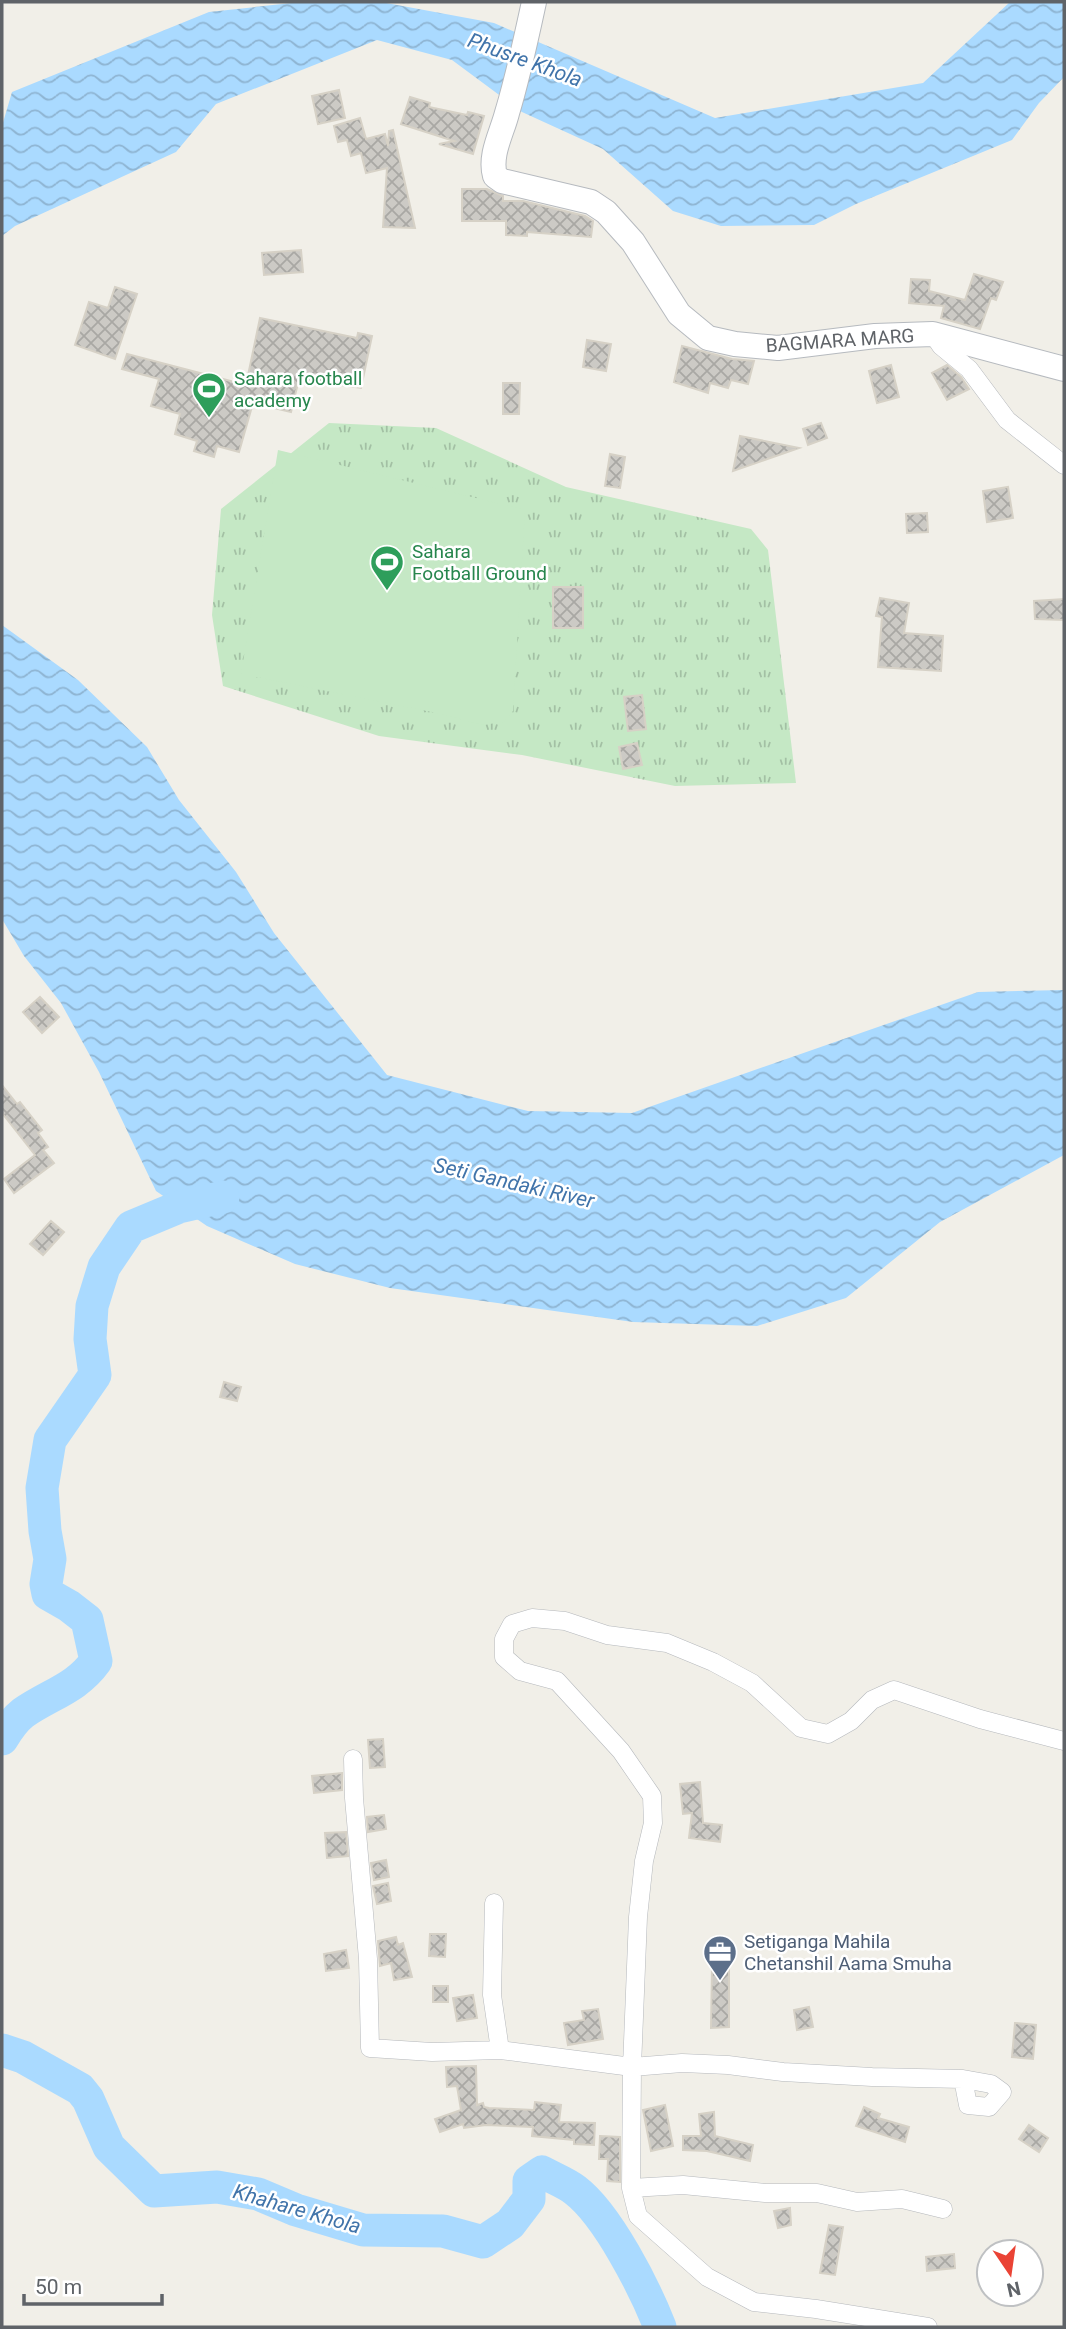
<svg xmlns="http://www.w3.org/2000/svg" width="1066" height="2329" viewBox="0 0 1066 2329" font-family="Roboto,sans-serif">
  <defs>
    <pattern id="park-tufts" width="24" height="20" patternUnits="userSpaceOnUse" patternTransform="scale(1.75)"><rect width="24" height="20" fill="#c5e8c5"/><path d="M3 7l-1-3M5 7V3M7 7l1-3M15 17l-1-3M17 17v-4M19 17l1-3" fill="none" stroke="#a3c0a4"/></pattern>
    <pattern id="water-waves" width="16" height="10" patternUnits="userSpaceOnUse" patternTransform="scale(1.75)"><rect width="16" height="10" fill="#aadaff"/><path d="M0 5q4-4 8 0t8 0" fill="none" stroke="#8eb4d2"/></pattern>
    <pattern id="building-cross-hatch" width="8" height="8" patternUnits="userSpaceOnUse" patternTransform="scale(1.75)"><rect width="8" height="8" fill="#cccac5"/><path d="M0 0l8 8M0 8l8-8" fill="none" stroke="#a9a8a4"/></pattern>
  </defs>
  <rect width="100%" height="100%" fill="#f1efe8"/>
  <path fill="url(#park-tufts)" d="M329,423L436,428L566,487L751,529L768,550L796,783L675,786L522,755L379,736L223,686L212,615L221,509Z"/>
  <path fill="#c5e8c5" d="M278,450L525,510L513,711L504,722L482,725L442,714L241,674Z"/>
  <path fill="url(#water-waves)" d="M301,2H381L494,23L715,118L923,83L1010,2H1064V77L1039,103L1012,140L856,204L814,225L721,226L673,211L603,149L522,112L452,60L377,40L216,104L176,152L15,226L2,236V126L12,92L209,12Z
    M2,625L78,680L147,747L179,800L236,872L274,933L387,1075L528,1111L632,1113L978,992L1064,990V1155L940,1222L846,1298L757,1326L633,1322L390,1288L295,1264L207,1226L156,1191L99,1072L61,1003L24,956L2,919Z"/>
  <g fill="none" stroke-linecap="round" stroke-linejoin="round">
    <path stroke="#aadaff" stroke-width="33" d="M2,1739C8,1729 14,1720 23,1713C50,1694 76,1689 96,1661L87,1620L69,1606L48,1594L46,1584L50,1559L45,1531L42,1488L50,1440L95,1375L90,1339L92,1306L104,1267L131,1227L179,1207L223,1197
      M2,2050L23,2057L80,2089L88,2099L109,2147L154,2191L217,2187L258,2194L296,2210L363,2230L443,2231L483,2242L510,2224L529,2199V2181L542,2172C553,2178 566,2183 575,2190C608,2215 645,2289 660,2327"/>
  </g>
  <path fill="url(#building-cross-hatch)" stroke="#d6d1c6" stroke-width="2" d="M339,90L345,118L318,124L312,96Z
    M410,97L430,103L429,107L467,115L468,112L484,116L473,154L439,144L454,141L401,124Z
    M360,118L366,139L385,134L388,146L389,131L393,130L415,228L383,227L387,168L366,173L361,153L351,156L347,140L338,142L334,126Z
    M462,189H487L503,196V201H523L585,216L593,221L591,237L527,232V236L506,235V221H462Z
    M301,250L303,272L264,275L262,253Z
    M974,274L1003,282L996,300L991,298L980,329L941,318L944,306L909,303L911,279L930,280L929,291L965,300Z
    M115,287L137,294L115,359L75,345L89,302L108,308Z
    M260,318L357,338L358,333L372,336L361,388L299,379L291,412L253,403L239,452L217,446L214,457L194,451L197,441L175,434L180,414L151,406L159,379L122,369L127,354L246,385Z
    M587,340L611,344L606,371L583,367Z
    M682,346L732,359L754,361L748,384L731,380L728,388L710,383L708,393L674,382Z
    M891,365L899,397L877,403L869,371Z
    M947,365L961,377L969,389L947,400L932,373Z
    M503,383H520L519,414H503Z
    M821,423L827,438L808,445L803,429Z
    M740,436L799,448L733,471Z
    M610,454L625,457L620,488L605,486Z
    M1008,487L1013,518L987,522L983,491Z
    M927,513L928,532L907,533L906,514Z
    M553,587H583V628H553Z
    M880,598L909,603L904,633L943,636L941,671L878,667L882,617L876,616Z
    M1064,599V620L1035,619L1034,601Z
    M642,695L646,729L628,731L624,697Z
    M637,743L642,765L623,769L619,747Z
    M40,997L59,1017L42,1033L23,1012Z
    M2,1085L17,1104L20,1102L42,1130L38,1133L48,1147L43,1150L54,1163L14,1193L4,1179L35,1155L2,1113Z
    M51,1221L64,1232L43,1255L30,1244Z
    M224,1382L241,1387L237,1401L220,1397Z
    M383,1739L385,1767L370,1768L368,1740Z
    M342,1773V1790L314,1793L312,1776Z
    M700,1782L703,1823L722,1825L720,1842L689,1838L692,1813L683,1814L680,1784Z
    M384,1815L386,1829L368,1832L367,1817Z
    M346,1832L348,1856L327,1858L325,1833Z
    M386,1860L389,1877L374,1880L371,1863Z
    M388,1883L391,1901L377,1904L373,1886Z
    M430,1934H446L445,1957L429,1956Z
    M396,1937L398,1945L403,1943L412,1977L394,1980L391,1963L380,1966L378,1941Z
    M346,1950L349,1968L326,1971L324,1954Z
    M712,1968L729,1969V2027L711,2028Z
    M433,1986H448V2002H433Z
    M473,1995L477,2018L457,2021L453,1998Z
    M809,2007L813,2027L797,2030L794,2010Z
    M598,2009L603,2039L568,2045L564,2023L584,2020L582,2011Z
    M1015,2023L1036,2025L1033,2059L1012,2057Z
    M476,2066L477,2105L483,2103L484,2107L489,2108L534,2110L535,2102L561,2105L559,2122L595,2123L594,2145L574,2144V2140L532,2136L533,2127L486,2125L464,2128L463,2124L440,2132L435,2119L461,2110L457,2086L447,2087L446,2067Z
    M665,2105L673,2146L651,2151L643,2110Z
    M864,2107L880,2114L878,2118L909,2127L905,2142L856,2126Z
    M714,2112L715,2136L753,2145L750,2161L707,2151L683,2150V2136H701L699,2114Z
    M1029,2125L1048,2138L1039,2152L1019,2139Z
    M600,2136L620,2137V2182L607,2181L608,2159H599Z
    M790,2208L791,2225L778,2228L774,2211Z
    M829,2225L843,2227L835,2275L820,2273Z
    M954,2254L955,2268L927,2271L926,2257Z"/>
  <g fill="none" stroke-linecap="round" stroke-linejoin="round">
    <g stroke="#b5b8bc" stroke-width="19">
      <path id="street" d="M933,334L941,346L969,369L1007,420L1064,465
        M353,1759L354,1798L368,1959L370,2048L432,2052L500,2050L632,2067L682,2063L728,2065L783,2072L872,2077L963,2079L991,2084L1002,2092L989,2107L968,2105L963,2079
        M494,1903L492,1995L500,2050
        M631,2188L683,2185L765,2193H817L857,2202L902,2199L943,2209
        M928,2327L816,2309L754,2302L707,2277L638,2216L631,2188L632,2067L638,1917L644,1861L653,1823L652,1796L621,1751L557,1681L520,1671L504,1657V1639L512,1624L532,1618L565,1621L607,1635L667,1643L713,1662L752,1683L801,1728L828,1734L851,1721L872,1700L894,1690L980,1719L1064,1741"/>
    </g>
    <g stroke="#b6babf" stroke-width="26">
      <path id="secondary" d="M534,2C526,39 518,77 507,113C502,133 489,155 495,176L502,181L591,202L606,212L633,242L679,314L708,338L735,344L778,348L875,336L933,334L1064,369"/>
    </g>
    <use href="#street" stroke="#fff" stroke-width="18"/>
    <use href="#secondary" stroke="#fff" stroke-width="24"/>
  </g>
  <defs>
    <g id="stadium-pin" transform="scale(1.75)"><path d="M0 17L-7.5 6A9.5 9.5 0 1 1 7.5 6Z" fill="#2e9e5b" stroke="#fff"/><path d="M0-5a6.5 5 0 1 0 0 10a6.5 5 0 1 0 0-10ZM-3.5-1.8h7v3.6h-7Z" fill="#fff"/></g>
    <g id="office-pin" transform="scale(1.75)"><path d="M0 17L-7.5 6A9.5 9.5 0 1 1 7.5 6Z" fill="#5c6f8a" stroke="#fff"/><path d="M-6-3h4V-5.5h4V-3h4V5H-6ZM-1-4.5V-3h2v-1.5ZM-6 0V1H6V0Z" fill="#fff"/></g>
  </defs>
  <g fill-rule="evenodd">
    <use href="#stadium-pin" x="209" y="389"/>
    <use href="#stadium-pin" x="387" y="562"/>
    <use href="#office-pin" x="720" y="1952"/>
  </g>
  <g text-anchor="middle" stroke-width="5" stroke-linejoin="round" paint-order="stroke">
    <g font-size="19" fill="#5f6368" stroke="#fff">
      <text transform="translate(840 340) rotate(-4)" y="7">BAGMARA MARG</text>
    </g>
    <g font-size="19" fill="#27864d" stroke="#fff" text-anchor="start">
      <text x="234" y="385">Sahara football<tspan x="234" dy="22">academy</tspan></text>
      <text x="412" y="558">Sahara<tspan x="412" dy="22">Football Ground</tspan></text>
    </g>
    <g font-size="19" fill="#4e5e75" stroke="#fff" text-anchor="start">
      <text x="744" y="1948">Setiganga Mahila<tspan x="744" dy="22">Chetanshil Aama Smuha</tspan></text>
    </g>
    <g font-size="21" font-style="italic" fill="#4174aa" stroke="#fff">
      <text transform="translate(525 60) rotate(20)" y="7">Phusre Khola</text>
      <text transform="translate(514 1183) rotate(13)" y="7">Seti Gandaki River</text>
      <text transform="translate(297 2209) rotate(16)" y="7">Khahare Khola</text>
    </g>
  </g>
  <rect width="1066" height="2329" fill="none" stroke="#5f6368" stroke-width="7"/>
  <g transform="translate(1010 2273) rotate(167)"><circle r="33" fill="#ffffff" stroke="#bfc1c3" stroke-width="2"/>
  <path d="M0-5L12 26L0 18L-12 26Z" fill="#ea4335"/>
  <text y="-10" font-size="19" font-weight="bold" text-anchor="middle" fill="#5f6368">N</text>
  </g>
  <path d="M24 2294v10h138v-10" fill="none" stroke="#5f6368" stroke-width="3.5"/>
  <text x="35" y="2294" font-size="21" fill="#5f6368" stroke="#ffffff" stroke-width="5" paint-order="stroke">50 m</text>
</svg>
